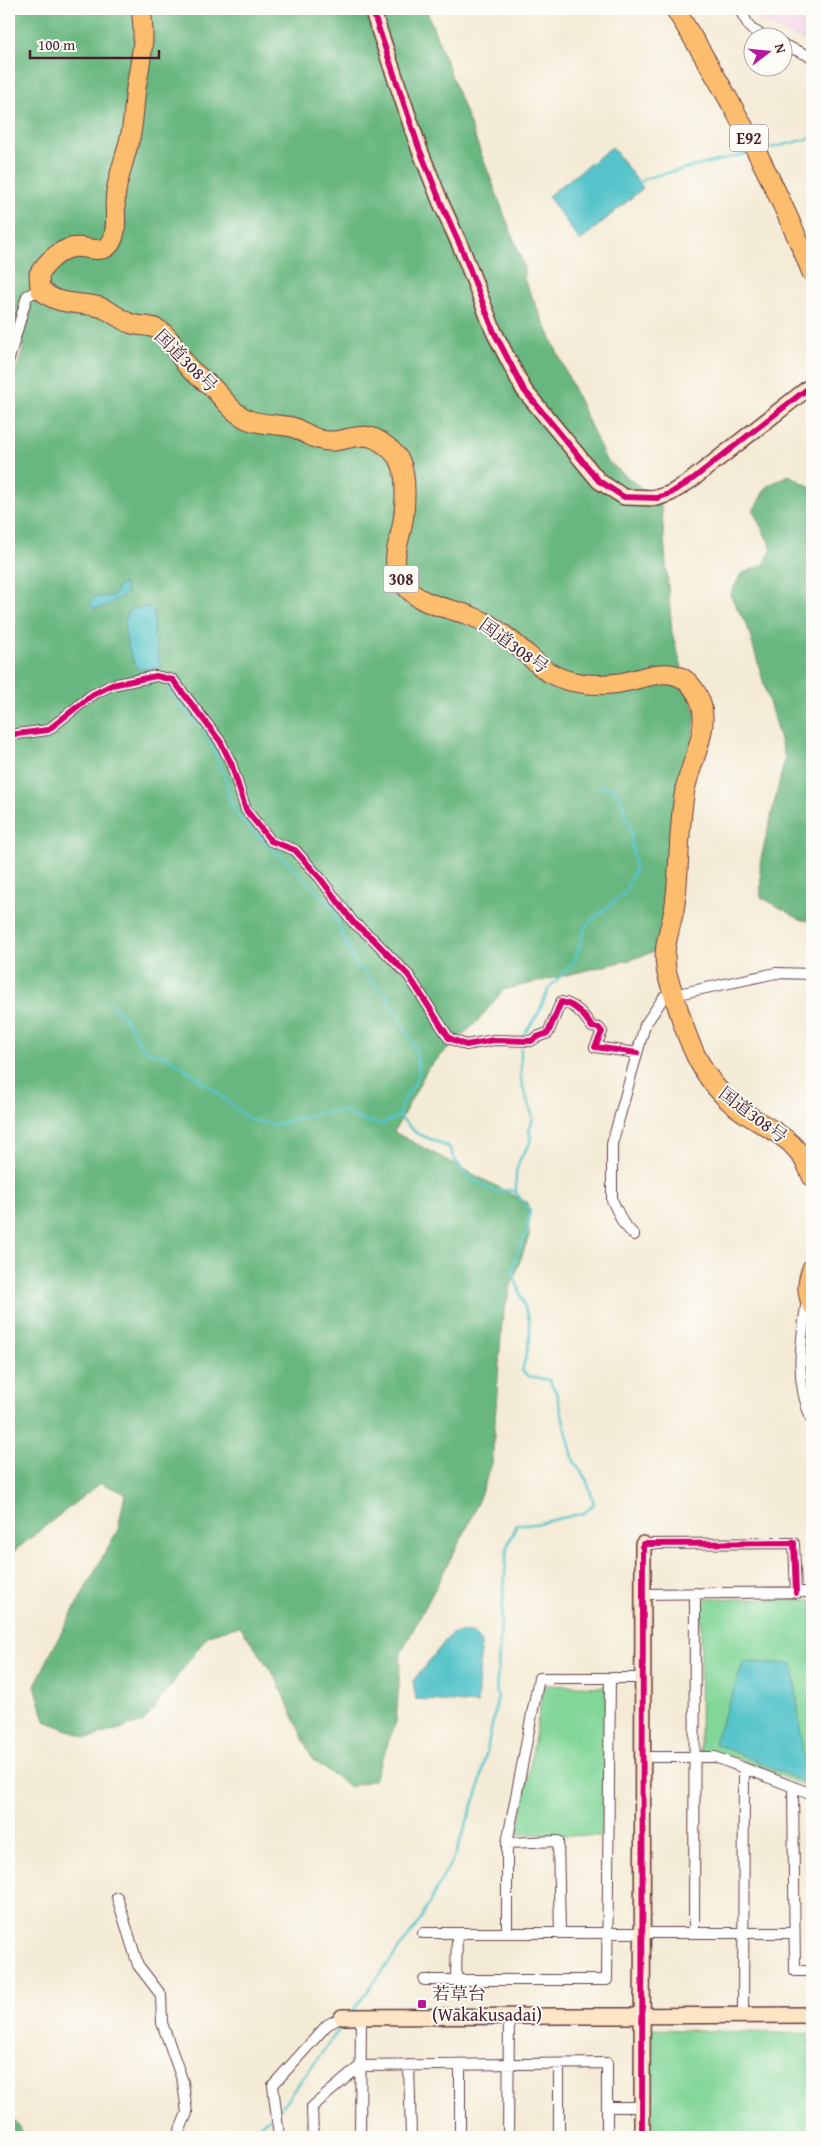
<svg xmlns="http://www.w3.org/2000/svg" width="821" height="2146" viewBox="0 0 821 2146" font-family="'Gentium Book Plus','Noto Serif JP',serif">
  <rect width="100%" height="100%" fill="#fdfcf7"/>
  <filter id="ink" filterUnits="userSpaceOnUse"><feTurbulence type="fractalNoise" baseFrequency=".02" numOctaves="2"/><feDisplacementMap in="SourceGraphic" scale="10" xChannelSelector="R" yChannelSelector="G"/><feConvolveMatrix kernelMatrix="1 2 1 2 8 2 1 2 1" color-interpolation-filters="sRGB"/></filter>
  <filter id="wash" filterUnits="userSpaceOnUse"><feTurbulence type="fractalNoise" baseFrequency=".0096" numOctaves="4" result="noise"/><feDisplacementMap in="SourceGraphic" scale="20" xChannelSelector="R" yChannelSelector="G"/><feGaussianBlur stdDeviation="1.12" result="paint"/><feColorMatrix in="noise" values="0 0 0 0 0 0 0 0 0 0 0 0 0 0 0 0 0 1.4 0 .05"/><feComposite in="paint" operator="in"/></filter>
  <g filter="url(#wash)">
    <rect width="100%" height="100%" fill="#f4ebd6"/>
    <path fill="#f1d0e3" d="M748,9H812V45L756,20Z"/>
    <path fill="#82d698" stroke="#667a62" d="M707,1598L812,1600V1789L732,1756L700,1751L701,1605Z
      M544,1685L607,1687L606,1836L518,1834Z
      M650,2029L812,2034V2137H652Z"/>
    <path fill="#69b780" stroke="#5a6b56" d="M9,9H426L524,266V279L606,460L661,504L672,633L696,715L661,949L630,960L503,990L479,1020L428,1068L394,1132L528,1203L529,1236L510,1289L502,1321L492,1464L470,1522L401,1653L396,1722L374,1780L350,1787L312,1759L277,1680L240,1626L208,1635L144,1722L88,1738L45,1721L35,1685L62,1631L118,1529L125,1493L100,1483L9,1555V390L24,346L9,344Z
      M789,475L812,488V921L802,920L761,897L760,863L785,758L748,628L730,595L741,574L764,564L772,549L753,511L767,486Z
      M9,2113L26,2137H9Z"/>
    <path fill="#56c4ca" stroke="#50727a" d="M612,147L643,188L580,241L548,196Z
      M124,584L126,589L125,595C112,600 110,607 95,609L89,604L95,597L113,596L119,586Z
      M145,607L154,611V637L161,667L138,670C129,653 119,628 129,610Z
      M466,1632H472L481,1642L477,1704L416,1699L413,1681L451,1634Z
      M744,1662L793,1664L806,1783L714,1743Z"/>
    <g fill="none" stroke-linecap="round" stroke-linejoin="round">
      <path stroke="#56c4ca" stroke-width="2.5" d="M762,150L812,138
        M638,184L646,178L750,153
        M165,682L188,715L205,729L226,779L229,797L240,820L290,864L334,909L338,925L355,963L387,996L416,1049L419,1076L402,1103L399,1116L416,1133L449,1147L455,1160L468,1177L494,1191L511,1190L516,1193L530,1211L527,1233L516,1256L513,1273L529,1319L530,1339L522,1371L528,1376L549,1380L556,1392L574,1461L587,1481L594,1504L584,1513L535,1524H517L507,1547L496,1693L498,1696L479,1788L456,1853L419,1922L352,2012
        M108,1002L125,1018L142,1047L151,1053L166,1056L200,1079L249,1119L274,1125L318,1113L341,1110L368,1122L382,1124L399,1116
        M522,1038L539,1012L549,988L574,962L586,925L625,893L635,869L630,828L619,795L613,789L601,786
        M516,1193V1172L520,1159L529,1145L531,1137L529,1132L533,1118L521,1081V1049
        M279,2110L344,2023
        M251,2137L262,2123L273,2116"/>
    </g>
  </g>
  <g filter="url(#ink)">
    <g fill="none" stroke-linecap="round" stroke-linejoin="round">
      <g stroke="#643e45" stroke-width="12">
        <path id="street" d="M739,9L751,29L768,38
          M784,45L812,57
          M9,359L27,296L40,289
          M9,735L48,730L92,695L112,685L156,676L173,680L220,741L231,763L246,810L271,841L295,850L320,878L353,922L372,938L409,976L449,1038L466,1045L494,1040L531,1041L537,1037L548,1033L561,1002C575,1004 584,1015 592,1027L599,1028L602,1032L595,1047L637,1053
          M634,1235L623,1223L612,1200V1144L645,1025L664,997L776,973L812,974
          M807,1299C801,1343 794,1379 812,1421
          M643,1544L794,1543L796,1593
          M643,1594L812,1592
          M643,1757H715L812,1794
          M793,1787L795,1971H812
          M507,1843L558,1841L560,1933
          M117,1897L138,1965L161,1995L162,2023L183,2082L187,2113L177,2137
          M423,1933H794
          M507,1933V1843L539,1678H643
          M694,1933L695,1593
          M424,1980H607L610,1678
          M456,1980L457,1933
          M743,2015L744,1768
          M559,2064V2137
          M409,2065L411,2137
          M607,2107H642
          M279,2137L273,2085L327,2025L342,2017
          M313,2137L312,2107L360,2066L607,2063V2137
          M360,2137L361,2016
          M460,2137V2065
          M508,2137L509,2016"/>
      </g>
      <g stroke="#643e45" stroke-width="18">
        <path id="secondary" d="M372,9L419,148L441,203L463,252L494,332L524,390L599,481L624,497L657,498L671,493L690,481L812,385
          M342,2017L812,2015
          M642,2137L643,1544"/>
      </g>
      <g stroke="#643e45" stroke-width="21">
        <path id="highway" d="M141,9C146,40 141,57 136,88C134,103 134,118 131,133C127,153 119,172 116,192C113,207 120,231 110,244C101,256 83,244 71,248C58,251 46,263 39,274L40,289C58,307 78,301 100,307C112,311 120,320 132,324C141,327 150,324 159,330C173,338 178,357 190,369C197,376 205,381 212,387C224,399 233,414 249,420C262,425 278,424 292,427C301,430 309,436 318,439C344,448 360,424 385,445C391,449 396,455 400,461C408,476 405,515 401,531C397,549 391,563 401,580C418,608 449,606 476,618C495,626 512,641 528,655C535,661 542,669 550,673C570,685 598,686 620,683C648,678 678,660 697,694C714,724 691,760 685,790C678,828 680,867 675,904C672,926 662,945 666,968C667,977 671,986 674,995C686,1037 700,1078 735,1106C768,1132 796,1133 812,1177
          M675,9C728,93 775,181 812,273
          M812,1268C807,1282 806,1291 812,1305"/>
      </g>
      <use href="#street" stroke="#fff" stroke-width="10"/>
      <use href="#secondary" stroke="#fee5c5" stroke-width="15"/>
      <use href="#highway" stroke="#fcbd6e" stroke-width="19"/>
      <g stroke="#fdfcf7" stroke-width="9">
        <path id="cycleway" d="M372,9L419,148L441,203L463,252L494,332L524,390L599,481L624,497L657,498L671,493L690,481L812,385
          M9,735L48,730L92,695L112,685L156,676L173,680L220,741L231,763L246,810L271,841L295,850L320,878L353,922L372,938L409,976L449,1038L466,1045L494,1040L531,1041L537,1037L548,1033L561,1002C575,1004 584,1015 592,1027L599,1028L602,1032L595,1047L637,1053
          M642,2137L643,1544L794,1543L796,1593"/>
      </g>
      <use href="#cycleway" stroke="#d6006c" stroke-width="6"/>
    </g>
  </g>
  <rect fill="#b5179e" stroke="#fdfcf7" stroke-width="2" x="417" y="1999" width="10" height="10" rx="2.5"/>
  <g text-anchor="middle" stroke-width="4" stroke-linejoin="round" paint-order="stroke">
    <g fill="#fdfcf7" stroke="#806168" stroke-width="1">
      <rect x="730" y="124.5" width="38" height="27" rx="4"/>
      <rect x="383.5" y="565.5" width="35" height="27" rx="4"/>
    </g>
    <g font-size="16" font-weight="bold" fill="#4a1f2b">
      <text x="749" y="144">E92</text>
      <text x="401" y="585">308</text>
    </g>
    <g font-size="18" fill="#4a1f2b" stroke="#fdfcf7">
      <text transform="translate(186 361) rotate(45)" y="6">国道308号</text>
      <text transform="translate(514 646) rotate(36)" y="6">国道308号</text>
      <text transform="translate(753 1115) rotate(37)" y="6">国道308号</text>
    </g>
    <g font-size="18" fill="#4a1f2b" stroke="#fdfcf7" text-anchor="start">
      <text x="432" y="2000">若草台<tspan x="432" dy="21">(Wakakusadai)</tspan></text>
    </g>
  </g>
  <rect width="821" height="2146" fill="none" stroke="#fdfcf7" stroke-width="30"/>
  <g transform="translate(768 52) rotate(74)"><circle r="24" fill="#fdfcf7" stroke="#b5a4a5"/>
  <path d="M0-4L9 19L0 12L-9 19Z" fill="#b5179e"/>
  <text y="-8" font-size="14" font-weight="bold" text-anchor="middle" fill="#4a1f2b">N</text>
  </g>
  <path d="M30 50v8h129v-8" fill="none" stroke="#4a1f2b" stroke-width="2.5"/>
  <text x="38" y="50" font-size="15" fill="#4a1f2b" stroke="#fdfcf7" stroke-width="4" paint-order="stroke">100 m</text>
</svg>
